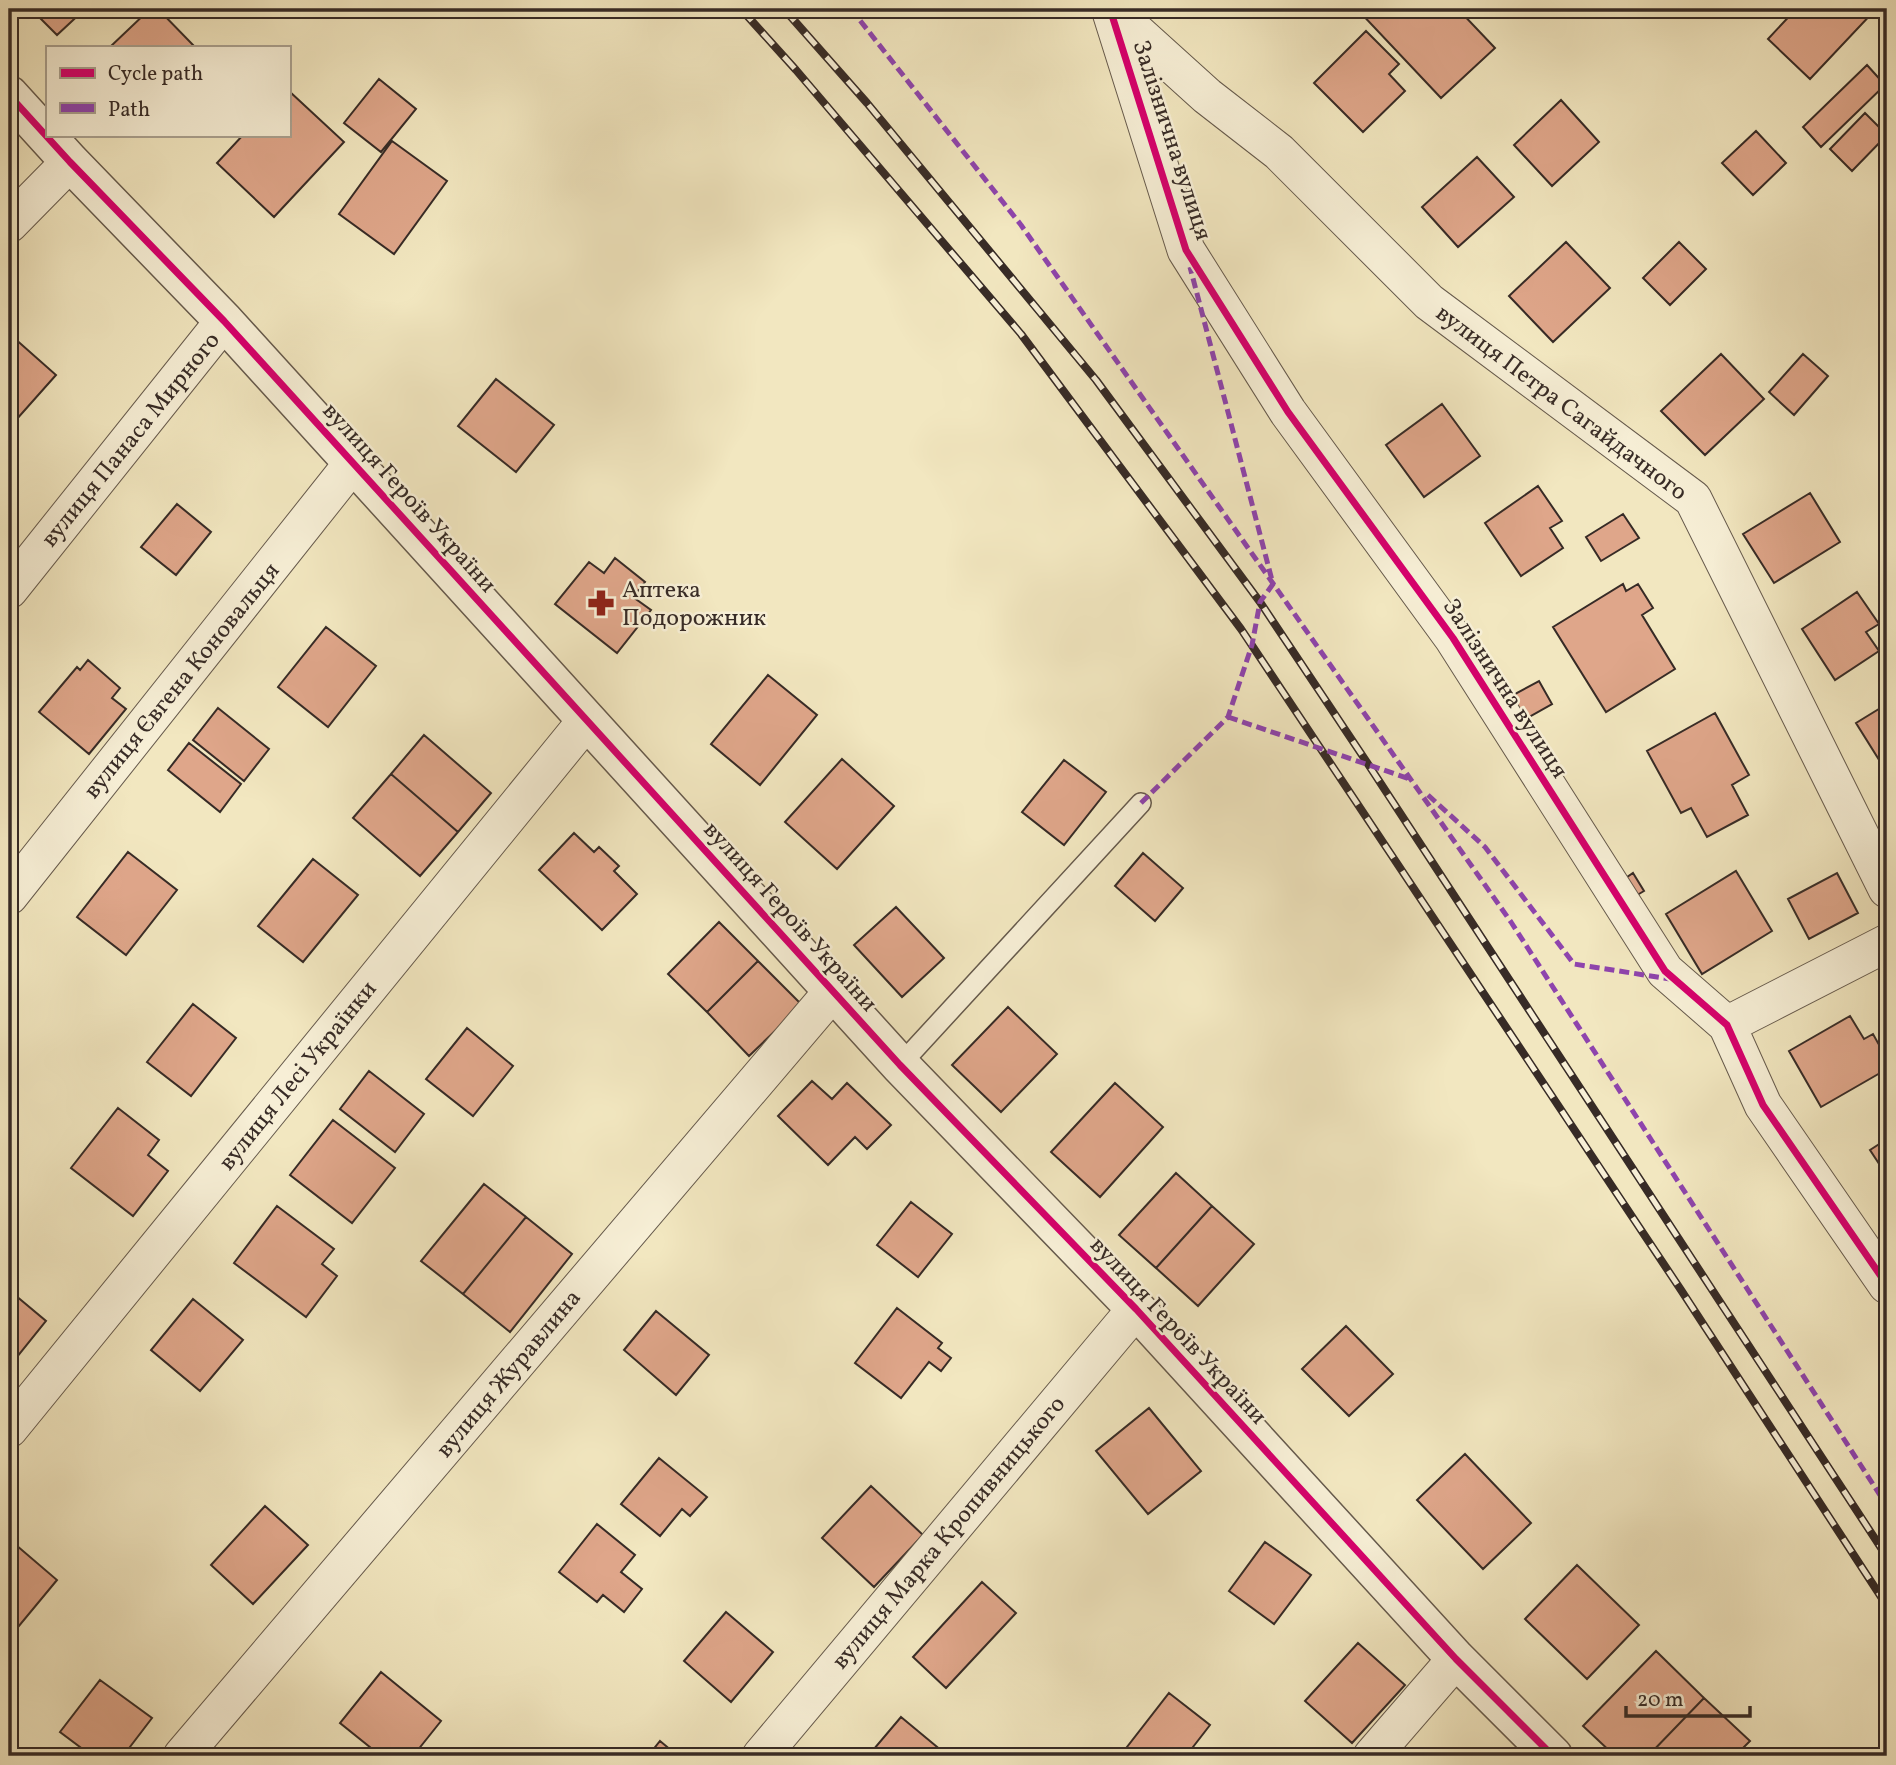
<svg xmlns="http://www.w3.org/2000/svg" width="1896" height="1765" viewBox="0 0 1896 1765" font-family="Vollkorn,serif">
  <rect width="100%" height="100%" fill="#f2e7c0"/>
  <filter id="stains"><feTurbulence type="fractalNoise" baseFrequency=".00286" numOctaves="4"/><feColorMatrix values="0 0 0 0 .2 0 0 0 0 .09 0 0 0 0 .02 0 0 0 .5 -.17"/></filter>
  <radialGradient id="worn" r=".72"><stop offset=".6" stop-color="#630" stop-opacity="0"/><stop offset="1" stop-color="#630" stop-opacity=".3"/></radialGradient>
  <path fill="#dfa68a" stroke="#372b26" stroke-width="2" d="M31,9H85L57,35Z
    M150,9H158L195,47H110Z
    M1357,9H1458L1495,48L1441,98Z
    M1796,9H1876L1810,79L1768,39Z
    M1366,31L1399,64L1389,74L1405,91L1363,132L1314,83Z
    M1867,65L1885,85L1821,147L1803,127Z
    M379,79L416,109L381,152L344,123Z
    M289,91L344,142L274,217L217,163L243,135H289Z
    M1561,100L1599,142L1552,186L1514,145Z
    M1865,113L1887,135L1852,171L1830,149Z
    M1756,131L1786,163L1753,195L1722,163Z
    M392,141L447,181L394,254L339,214Z
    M1477,157L1514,197L1458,247L1422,207Z
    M1566,242L1610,288L1553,342L1509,296Z
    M1679,242L1706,269L1670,305L1643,278Z
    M13,337L56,375L16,420L9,413V341Z
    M1721,354L1764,399L1705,455L1661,411Z
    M1803,354L1828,376L1794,415L1769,392Z
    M496,379L554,425L516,472L458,426Z
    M1442,404L1480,456L1424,497L1386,445Z
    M1538,486L1562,521L1550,528L1563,548L1521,576L1485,523Z
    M1810,493L1840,542L1774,583L1743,534Z
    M177,504L211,532L176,575L141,547Z
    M1623,514L1639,538L1601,561L1586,537Z
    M615,558L645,582L633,597L651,610L617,653L555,604L589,562L604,573Z
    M1623,584L1626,591L1638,584L1653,608L1642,615L1675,669L1606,712L1553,627Z
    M1857,592L1879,624L1866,632L1879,651L1835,680L1802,629Z
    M326,627L376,666L328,727L278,687Z
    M88,660L120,688L112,698L126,709L89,754L39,712L77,667L80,670Z
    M768,675L817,715L760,785L711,744Z
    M1539,681L1552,704L1515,725L1502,701Z
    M1887,704V771H1886L1856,723Z
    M218,708L269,749L244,781L193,740Z
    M1715,713L1749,775L1732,785L1748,815L1707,837L1691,808L1681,813L1647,751Z
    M424,735L491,793L458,832L391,774Z
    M189,743L241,784L220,812L168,770Z
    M842,759L894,806L837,869L785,822Z
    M1064,760L1106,792L1064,845L1022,812Z
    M391,774L458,832L420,876L353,818Z
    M574,833L594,852L599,847L619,866L614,871L637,894L602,930L539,870Z
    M128,852L177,890L126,955L77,917Z
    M1143,853L1183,888L1155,921L1115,886Z
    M313,859L358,895L303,962L258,926Z
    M1736,871L1772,931L1702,974L1666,914Z
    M1633,873L1644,891L1627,901L1617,884Z
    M1837,873L1858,913L1809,939L1788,899Z
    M896,907L944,958L902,997L854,945Z
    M719,922L758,961L707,1012L668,974Z
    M758,961L802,1005L749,1056L707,1012Z
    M193,1004L236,1038L191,1096L147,1062Z
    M1008,1007L1057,1054L1001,1112L952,1065Z
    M1850,1016L1864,1039L1873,1034L1887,1059V1069L1821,1107L1789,1051Z
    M467,1028L513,1066L473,1116L426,1079Z
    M369,1071L424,1114L395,1152L340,1109Z
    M812,1081L832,1099L847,1083L891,1125L867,1149L855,1137L828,1165L778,1116Z
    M1115,1083L1163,1127L1100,1197L1051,1152Z
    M118,1108L159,1140L148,1155L168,1171L133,1216L71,1168Z
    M333,1120L395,1168L352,1223L290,1175Z
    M1887,1139V1176L1870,1150Z
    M1176,1173L1212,1206L1156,1268L1119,1235Z
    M484,1184L526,1217L463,1294L421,1261Z
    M911,1202L952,1234L918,1277L877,1245Z
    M277,1206L334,1249L322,1264L337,1276L306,1317L234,1263Z
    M1212,1206L1254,1244L1198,1306L1156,1268Z
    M526,1217L572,1254L510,1332L463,1294Z
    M9,1290L46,1321L9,1367Z
    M193,1299L243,1340L200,1391L151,1350Z
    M897,1308L942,1343L938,1348L951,1358L941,1371L929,1362L901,1398L855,1363Z
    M656,1311L709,1355L676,1395L624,1350Z
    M1346,1326L1393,1374L1349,1416L1302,1369Z
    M1149,1408L1201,1471L1148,1514L1096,1451Z
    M1465,1454L1531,1523L1483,1569L1417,1500Z
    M659,1458L707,1497L690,1516L682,1509L660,1536L621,1504Z
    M871,1486L923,1535L874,1587L822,1538Z
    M265,1506L308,1545L253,1604L211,1565Z
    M597,1524L635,1555L621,1572L642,1589L624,1612L603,1595L597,1602L559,1572Z
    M9,1539L57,1580L9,1638Z
    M1265,1542L1311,1575L1274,1624L1229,1591Z
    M1577,1565L1639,1625L1587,1679L1525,1619Z
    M982,1582L1016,1613L946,1688L913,1657Z
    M726,1612L773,1652L731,1702L684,1661Z
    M1358,1643L1405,1685L1352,1743L1305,1701Z
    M1656,1651L1704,1698L1648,1756H1615L1583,1726Z
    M381,1672L441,1721L413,1756H381L340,1723Z
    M100,1680L152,1718L123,1756H92L60,1732Z
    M1169,1693L1210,1725L1186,1756H1120Z
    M1704,1698L1750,1741L1735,1756H1648Z
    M901,1717L948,1756H868Z
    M660,1741L678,1756H648Z"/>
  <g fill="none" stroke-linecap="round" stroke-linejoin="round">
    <g stroke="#665a4c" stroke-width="22">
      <path id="service" d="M900,1065L1141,803"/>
    </g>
    <g stroke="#665a4c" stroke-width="39">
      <path id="minor" d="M1110,9L1186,250L1288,412L1453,638L1665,971L1727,1025L1763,1105L1887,1285
        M1113,11L1207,96L1279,152L1429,302L1693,499L1887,889
        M9,224L70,162
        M9,590L224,321
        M9,896L353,463
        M1727,1025L1887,943
        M9,1429L586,721
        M182,1756L834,990
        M761,1756L1136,1309
        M1372,1756L1456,1659"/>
    </g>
    <g stroke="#665a4c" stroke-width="41">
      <path id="tertiary" d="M9,95L70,162L224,321L900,1065L1136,1309L1456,1659L1553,1756"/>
    </g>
    <use href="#service" stroke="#f7efd6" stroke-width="19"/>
    <use href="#minor" stroke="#f7efd6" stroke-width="37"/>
    <use href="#tertiary" stroke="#f7efd6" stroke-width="38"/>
    <g stroke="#372b26" stroke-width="8">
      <path id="rail" d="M741,9L796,70L1021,334L1241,629L1681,1290L1887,1606
        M784,9L867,103L1096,380L1260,602L1368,764L1887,1557"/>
    </g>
    <use href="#rail" stroke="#f7efd6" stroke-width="5" stroke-dasharray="16" stroke-linecap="butt"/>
    <path stroke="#8e44ad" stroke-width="5" stroke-dasharray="10 5" stroke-linecap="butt" d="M851,9L1021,225L1511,922L1887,1506
      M1228,717L1410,779
      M1428,795L1485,847L1574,964L1670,979
      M1141,803L1228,717L1252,645L1260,602L1273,584L1190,267"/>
    <g stroke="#f7efd6" stroke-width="11">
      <path id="cycleway" d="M1110,9L1186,250L1288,412L1453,638L1665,971L1727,1025L1763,1105L1887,1285
        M9,95L70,162L224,321L900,1065L1136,1309L1456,1659L1553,1756"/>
    </g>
    <use href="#cycleway" stroke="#d6006c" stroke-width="7"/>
  </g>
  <defs>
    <g id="pharmacy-bare" transform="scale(2.1)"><path d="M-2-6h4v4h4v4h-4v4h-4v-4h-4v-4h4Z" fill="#8f2418" stroke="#f7efd6" stroke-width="2.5" paint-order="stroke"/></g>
  </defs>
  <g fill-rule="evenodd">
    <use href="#pharmacy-bare" x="601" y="603"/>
  </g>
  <g text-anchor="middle" stroke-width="5" stroke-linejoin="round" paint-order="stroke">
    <g font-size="24" fill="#372b26" stroke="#f7efd6">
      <text transform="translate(1173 140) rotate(72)" y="8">Залізнична вулиця</text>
      <text transform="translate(1562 402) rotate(37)" y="8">вулиця Петра Сагайдачного</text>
      <text transform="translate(130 439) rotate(-51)" y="8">вулиця Панаса Мирного</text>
      <text transform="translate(410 497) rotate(48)" y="8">вулиця Героїв України</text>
      <text transform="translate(181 680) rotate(-51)" y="8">вулиця Євгена Коновальця</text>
      <text transform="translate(1506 688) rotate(57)" y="8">Залізнична вулиця</text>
      <text transform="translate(791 916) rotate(48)" y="8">вулиця Героїв України</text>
      <text transform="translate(297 1075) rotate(-51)" y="8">вулиця Лесі Українки</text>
      <text transform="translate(1179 1330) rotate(47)" y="8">вулиця Героїв України</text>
      <text transform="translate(508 1373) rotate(-50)" y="8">вулиця Журавлина</text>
      <text transform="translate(948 1532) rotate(-50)" y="8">вулиця Марка Кропивницького</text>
    </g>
    <g font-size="24" fill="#372b26" stroke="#f7efd6" text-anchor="start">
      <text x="622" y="597">Аптека<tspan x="622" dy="28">Подорожник</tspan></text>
    </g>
  </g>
  <rect width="1896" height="1765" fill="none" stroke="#f2e7c0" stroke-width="35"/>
  <rect x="10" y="10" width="1875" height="1744" fill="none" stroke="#372b26" stroke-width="3.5"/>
  <rect x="18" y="18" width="1861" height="1730" fill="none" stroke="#372b26" stroke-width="2"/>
  <rect x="46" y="46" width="245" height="91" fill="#f7efd6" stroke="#aaa190" stroke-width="2"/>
  <rect x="60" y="68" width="35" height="10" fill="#d6006c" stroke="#aaa190" stroke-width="2"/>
  <text x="108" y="80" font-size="21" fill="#372b26">Cycle path</text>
  <rect x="60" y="103" width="35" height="10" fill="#8e44ad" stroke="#aaa190" stroke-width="2"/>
  <text x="108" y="116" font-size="21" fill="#372b26">Path</text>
  <path d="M1626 1706v10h124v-10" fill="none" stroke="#372b26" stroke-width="3.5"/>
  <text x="1637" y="1706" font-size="21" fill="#372b26" stroke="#f7efd6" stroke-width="5" paint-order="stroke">20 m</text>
  <rect width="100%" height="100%" filter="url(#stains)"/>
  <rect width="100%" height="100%" fill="url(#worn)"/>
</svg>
